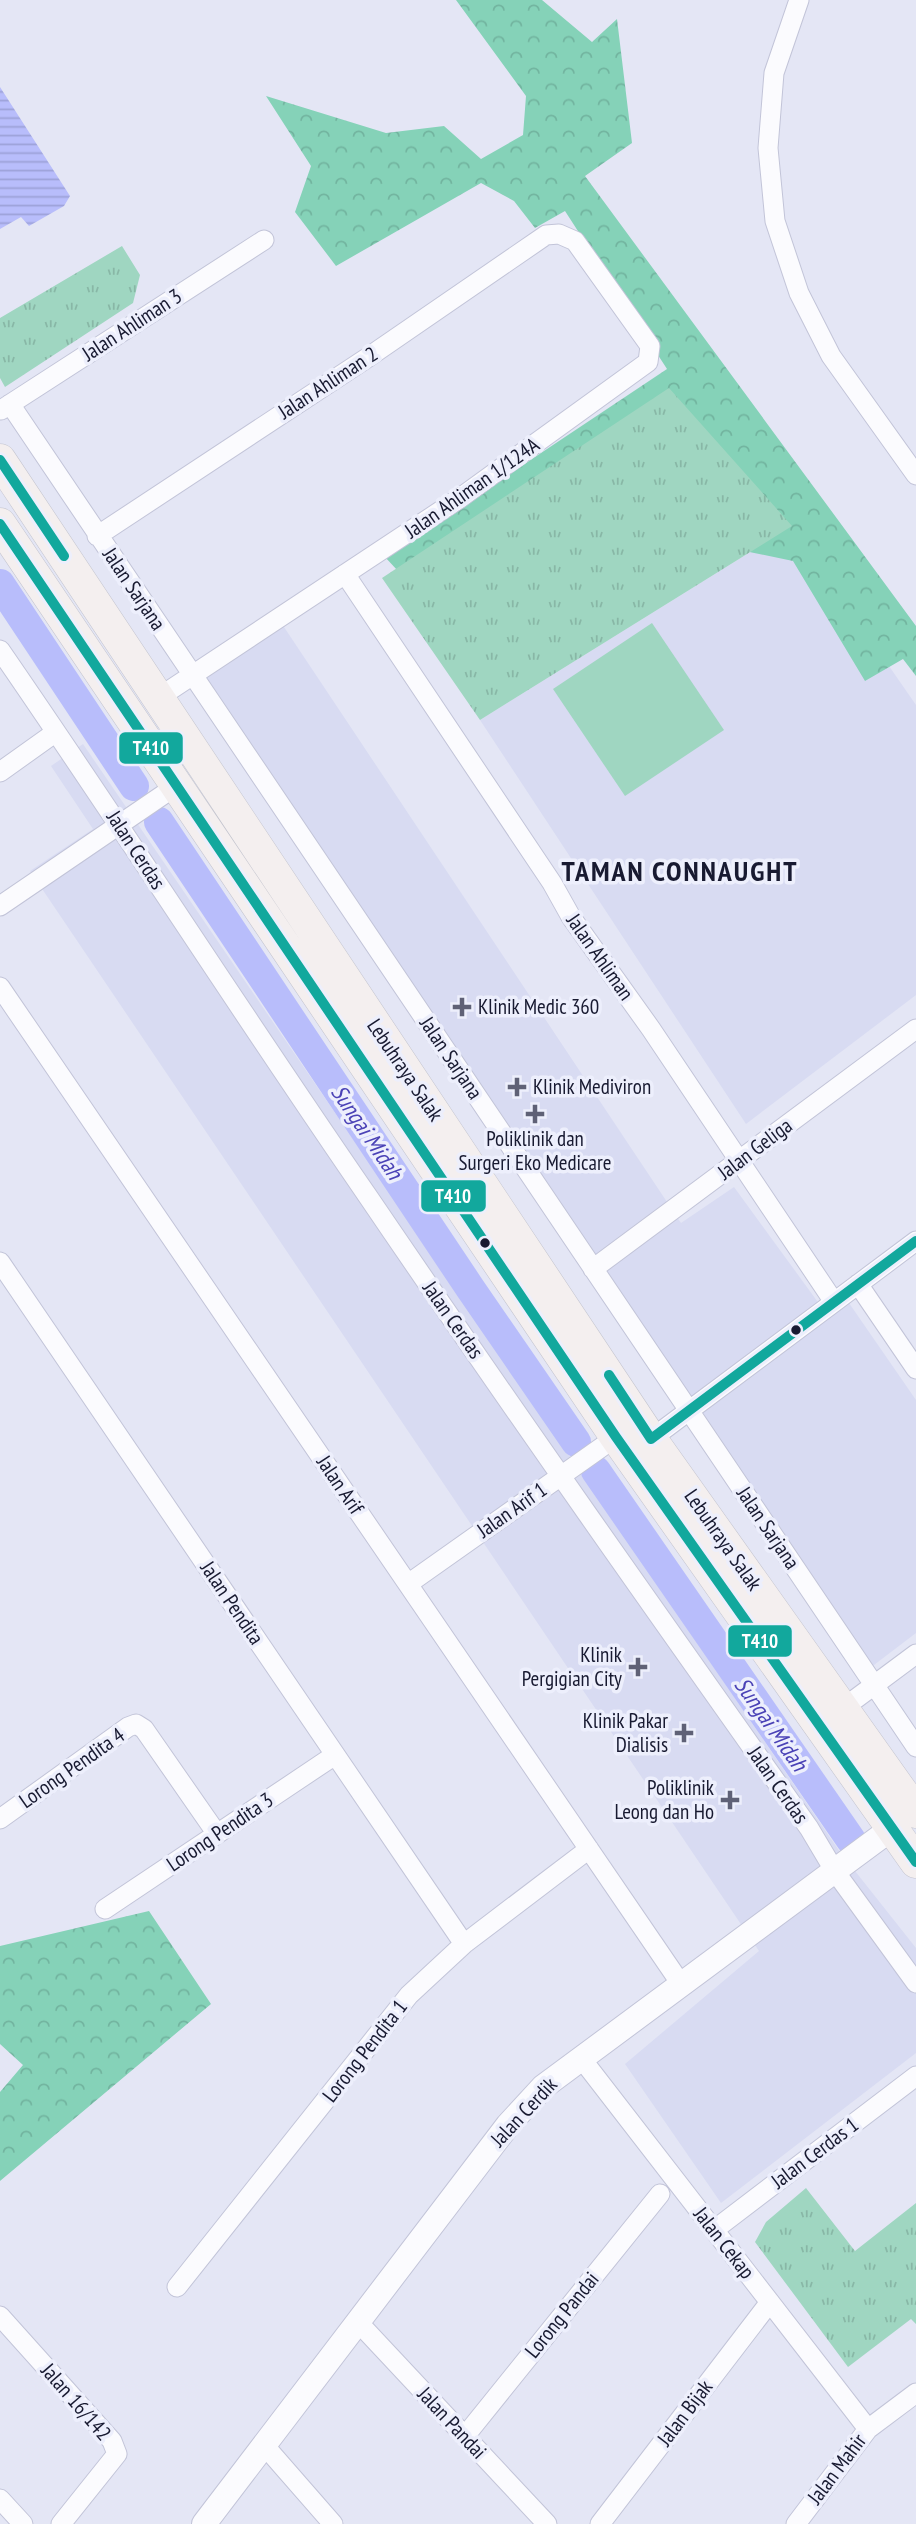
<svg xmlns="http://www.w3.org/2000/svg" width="916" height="2524" viewBox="0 0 916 2524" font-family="'PT Sans Narrow',sans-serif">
  <defs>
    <pattern id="forest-crowns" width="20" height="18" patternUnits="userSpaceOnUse" patternTransform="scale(1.75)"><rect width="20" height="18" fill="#85d2b8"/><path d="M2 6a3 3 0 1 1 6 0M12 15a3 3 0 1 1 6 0" fill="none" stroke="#72b49f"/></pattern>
    <pattern id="park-tufts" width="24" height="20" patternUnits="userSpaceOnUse" patternTransform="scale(1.75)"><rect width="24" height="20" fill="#9fd6c1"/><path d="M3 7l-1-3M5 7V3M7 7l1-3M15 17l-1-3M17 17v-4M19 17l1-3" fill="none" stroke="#88b7a6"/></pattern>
    <pattern id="water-rules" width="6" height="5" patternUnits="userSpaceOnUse" patternTransform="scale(1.75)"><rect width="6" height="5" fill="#b8bdfb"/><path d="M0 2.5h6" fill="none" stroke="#9da2d8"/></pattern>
  </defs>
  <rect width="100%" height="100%" fill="#e4e6f5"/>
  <path fill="#d8dbf2" d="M792,526L916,705V995L746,1124L480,720Z
    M276,615L681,1223L734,1187L828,1316L849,1303L916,1400V1633L870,1668L185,672Z
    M83,744L840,1852L916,1948V2053L721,2203L625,2064L759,1951L30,871L93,829L51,766Z"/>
  <path fill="#9fd6c1" d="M652,623L724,730L625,796L553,689Z"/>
  <path fill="url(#forest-crowns)" d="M456,0H542L592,42L617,19L632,143L585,176L916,626V676L903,659L865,681L793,561L730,548L410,584L385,557L667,369L565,211L535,228L514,201L481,183L336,266L295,212L311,166L266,96L386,133L444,126L481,159L523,135L526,96Z
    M149,1911L211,2004L0,2181V2092L23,2065L0,2044V1946Z"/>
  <path fill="url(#park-tufts)" d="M122,246L140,275L133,303L5,387L0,378V318Z
    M669,388L792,526L480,720L382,578Z
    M806,2188L855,2251L916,2203V2324L911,2319L848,2367L755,2242L766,2222Z"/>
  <path fill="url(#water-rules)" d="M0,87L70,196L64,206L29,226L21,217L0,229Z"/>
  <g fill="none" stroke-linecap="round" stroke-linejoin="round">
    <path stroke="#b8bdfb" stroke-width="30" d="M0,584L134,786
      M159,822L470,1288L576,1442
      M596,1471L851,1840"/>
    <g stroke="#c2c4d8" stroke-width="21">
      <path id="minor" d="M799,0L774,73L768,148L775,221L799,293L831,356L916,475
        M10,404L916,1747
        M1,410L264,240
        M97,536L370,356L546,235L559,234L575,241L650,346L648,362L460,498L158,698
        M345,574L552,883L571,917L651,1029L834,1302
        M0,650C125,831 244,1017 369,1198C513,1410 661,1619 809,1828L834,1870L916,1983
        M0,772L56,732
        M0,906L176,786
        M0,987L681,1984
        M0,1262L464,1944
        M593,1269L916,1029
        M858,1284L916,1369
        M651,1439L916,1241
        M408,1584L616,1437
        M842,1709L916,1654
        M0,1819L128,1727L136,1724L144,1729L217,1834
        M105,1909L335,1755
        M581,2058L868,2429
        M714,2230L916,2076
        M177,2287L409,1995L464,1944L589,1849
        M0,2316L112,2441L117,2454L61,2524
        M357,2321L547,2524
        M465,2436L660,2194
        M264,2445L333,2524
        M0,2499L23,2524
        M600,2524L770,2302
        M796,2524L868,2429L916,2393"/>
    </g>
    <g stroke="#c2c4d8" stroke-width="26">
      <path id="tertiary" d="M204,2524L508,2125L543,2087L891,1829"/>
    </g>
    <g stroke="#c3c4ce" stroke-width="33">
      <path id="trunk" d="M0,460L651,1439L916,1812
        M0,524L616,1437L916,1862"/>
    </g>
    <use href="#minor" stroke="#fbfbfe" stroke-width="19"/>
    <use href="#tertiary" stroke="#fbfbfe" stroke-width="24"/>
    <use href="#trunk" stroke="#f4efef" stroke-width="32"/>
    <g stroke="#edeffc" stroke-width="16">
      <path id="bus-1" d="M0,460L64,556
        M0,524L616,1437L916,1862
        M609,1375L651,1439L916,1241"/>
    </g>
    <use href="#bus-1" stroke="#12a89d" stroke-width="10"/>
  </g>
  <g fill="#5f6176" stroke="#edeffc" stroke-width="2.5">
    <path d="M458.5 996.5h7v7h7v7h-7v7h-7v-7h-7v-7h7z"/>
    <path d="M513.5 1076.5h7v7h7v7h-7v7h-7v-7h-7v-7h7z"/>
    <path d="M531.5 1103.5h7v7h7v7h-7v7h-7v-7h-7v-7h7z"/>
    <path d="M634.5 1656.5h7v7h7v7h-7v7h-7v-7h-7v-7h7z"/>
    <path d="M680.5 1722.5h7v7h7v7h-7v7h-7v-7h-7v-7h7z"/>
    <path d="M726.5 1789.5h7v7h7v7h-7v7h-7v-7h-7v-7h7z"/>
  </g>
  <g fill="#181a31" stroke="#edeffc" stroke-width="2.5">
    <circle cx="485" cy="1243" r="6"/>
    <circle cx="796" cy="1330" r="6"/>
  </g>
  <g text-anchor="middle" stroke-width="7" stroke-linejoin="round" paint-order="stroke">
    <g font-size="21" fill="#181a31" stroke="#edeffc">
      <text transform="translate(132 325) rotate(-33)" y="7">Jalan Ahliman 3</text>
      <text transform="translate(328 383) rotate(-33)" y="7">Jalan Ahliman 2</text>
      <text transform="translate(472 488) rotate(-35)" y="7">Jalan Ahliman 1/124A</text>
      <text transform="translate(134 589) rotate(56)" y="7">Jalan Sarjana</text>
      <text transform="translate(136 850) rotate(57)" y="7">Jalan Cerdas</text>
      <text transform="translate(600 957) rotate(55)" y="7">Jalan Ahliman</text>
      <text transform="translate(451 1058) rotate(56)" y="7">Jalan Sarjana</text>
      <text transform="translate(405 1070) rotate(56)" y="7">Lebuhraya Salak</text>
      <text transform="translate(755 1149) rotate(-37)" y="7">Jalan Geliga</text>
      <text transform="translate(453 1320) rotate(55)" y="7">Jalan Cerdas</text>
      <text transform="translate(340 1485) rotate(56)" y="7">Jalan Arif</text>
      <text transform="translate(512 1510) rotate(-35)" y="7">Jalan Arif 1</text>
      <text transform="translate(768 1528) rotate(56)" y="7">Jalan Sarjana</text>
      <text transform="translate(723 1540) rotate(55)" y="7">Lebuhraya Salak</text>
      <text transform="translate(232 1603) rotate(56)" y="7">Jalan Pendita</text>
      <text transform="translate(72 1768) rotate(-35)" y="7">Lorong Pendita 4</text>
      <text transform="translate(778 1785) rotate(55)" y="7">Jalan Cerdas</text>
      <text transform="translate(220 1832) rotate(-34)" y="7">Lorong Pendita 3</text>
      <text transform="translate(365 2051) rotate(-52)" y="7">Lorong Pendita 1</text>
      <text transform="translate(524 2112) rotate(-47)" y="7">Jalan Cerdik</text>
      <text transform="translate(815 2153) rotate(-37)" y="7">Jalan Cerdas 1</text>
      <text transform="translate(724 2243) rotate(52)" y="7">Jalan Cekap</text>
      <text transform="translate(562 2315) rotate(-51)" y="7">Lorong Pandai</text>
      <text transform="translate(76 2402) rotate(49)" y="7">Jalan 16/142</text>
      <text transform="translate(685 2413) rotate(-53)" y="7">Jalan Bijak</text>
      <text transform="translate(452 2423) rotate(47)" y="7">Jalan Pandai</text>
      <text transform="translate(837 2469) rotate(-53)" y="7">Jalan Mahir</text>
    </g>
    <g font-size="21" fill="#181a31" stroke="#edeffc" text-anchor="end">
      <text x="478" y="1014" text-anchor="start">Klinik Medic 360</text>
      <text x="533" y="1094" text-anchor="start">Klinik Mediviron</text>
      <text x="535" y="1146" text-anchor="middle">Poliklinik dan<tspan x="535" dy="24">Surgeri Eko Medicare</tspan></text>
      <text x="622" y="1662">Klinik<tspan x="622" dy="24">Pergigian City</tspan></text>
      <text x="668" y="1728">Klinik Pakar<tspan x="668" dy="24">Dialisis</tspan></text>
      <text x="714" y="1795">Poliklinik<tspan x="714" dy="24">Leong dan Ho</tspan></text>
    </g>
    <g font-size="23" font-style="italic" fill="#4a42b6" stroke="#edeffc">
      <text transform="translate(367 1132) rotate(56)" y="8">Sungai Midah</text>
      <text transform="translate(771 1724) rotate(55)" y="8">Sungai Midah</text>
    </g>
    <g font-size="28" font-weight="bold" letter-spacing="2" fill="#181a31" stroke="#edeffc">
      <text x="680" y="881">TAMAN CONNAUGHT</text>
    </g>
  </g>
  <g stroke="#edeffc" stroke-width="2.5">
    <rect x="118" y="731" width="66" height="34" rx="7" fill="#12a89d"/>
    <rect x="420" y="1179" width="67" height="34" rx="7" fill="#12a89d"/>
    <rect x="727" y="1624" width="66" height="34" rx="7" fill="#12a89d"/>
  </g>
  <g font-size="19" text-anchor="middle" font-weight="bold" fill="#fff">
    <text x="151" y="755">T410</text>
    <text x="453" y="1203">T410</text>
    <text x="760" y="1648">T410</text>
  </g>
</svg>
